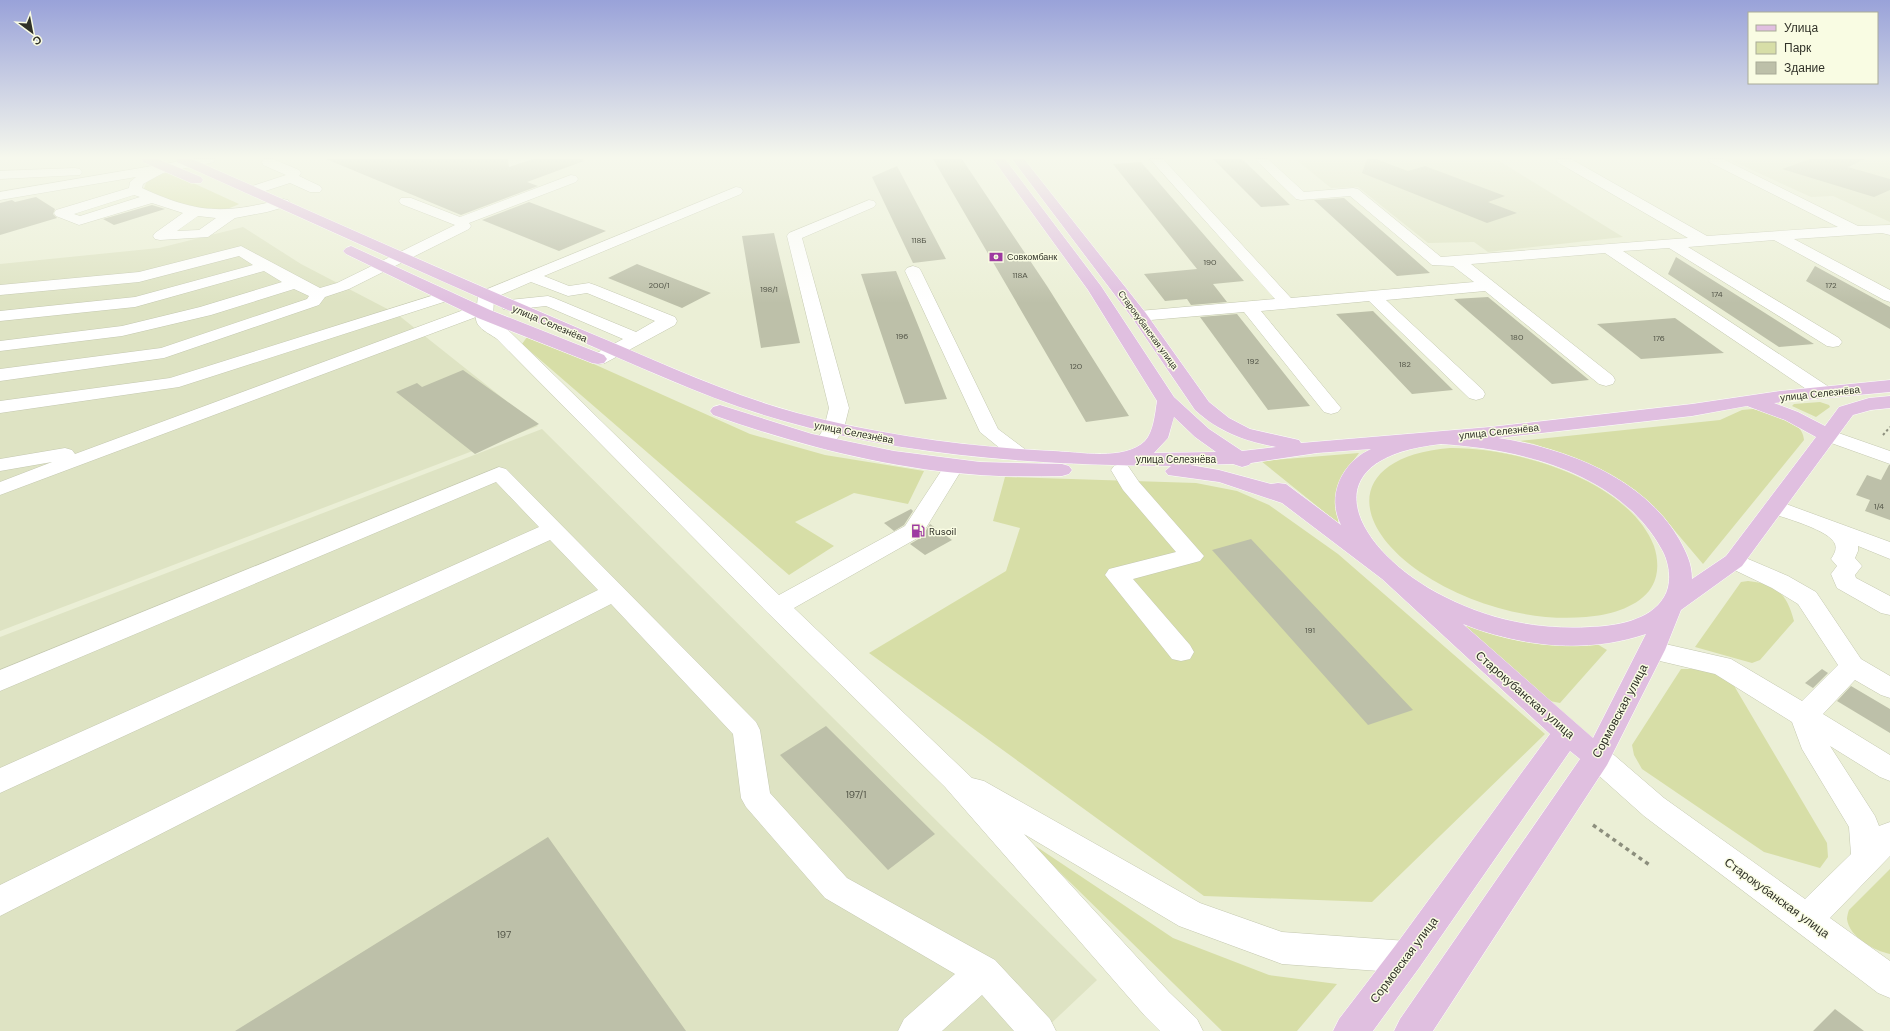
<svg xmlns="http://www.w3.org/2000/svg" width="1890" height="1031" viewBox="0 0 1890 1031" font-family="'DM Sans',sans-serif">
  <rect width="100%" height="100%" fill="#ebefd6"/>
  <path fill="#dee3c3" d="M1295,159H1496L1623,237L1488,252L1474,242L1428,243L1358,187L1331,188Z
    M1728,159H1890V222L1833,196L1811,197Z
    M243,227L301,264L397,314L538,426L0,631V264L159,248Z
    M542,429L1097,980L1043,1031H0V637Z"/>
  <path fill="#d7dea7" d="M169,172L239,204C210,220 172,201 143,191L148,178Z
    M527,337L538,339L750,434L825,455L924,471L908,504L854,493L795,522L834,546L789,575L522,344Z
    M1820,402L1829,405L1830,407L1816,417L1792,406L1794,404Z
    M1753,409C1769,412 1803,419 1804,440L1703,564L1664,518L1579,460L1534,444L1520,441L1720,420L1742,410Z
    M1450,448C1514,447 1628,479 1654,546C1659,561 1659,578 1649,591C1634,609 1608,615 1586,617C1530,622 1467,604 1420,572C1344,519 1353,456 1450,448Z
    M1359,453L1342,476L1338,495V523L1261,461Z
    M1005,477L1196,483L1237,491L1269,505L1338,554L1545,734L1372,902L1204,896L869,653L1006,571L1020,528L993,521Z
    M1748,581C1777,584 1787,594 1794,621L1760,660L1752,663L1695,647L1741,582Z
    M1471,623L1597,644L1607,650L1560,703L1550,701L1462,630Z
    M1681,669C1700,669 1720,669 1733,684L1827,843L1828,857L1820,868L1764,852L1642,769L1634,755L1632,745Z
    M1028,841L1173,938L1269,975L1337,984L1297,1031H1222Z
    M1890,869V954C1875,951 1849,937 1847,919C1847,917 1848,912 1849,910Z"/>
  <path fill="#bdc0a9" d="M326,159H508L509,167L533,159H583L584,161L527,182L538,186L461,215Z
    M933,159H962L1047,286L1129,416L1086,422Z
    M1213,159H1242L1290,205L1261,207Z
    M1367,159H1376L1408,171L1425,166L1505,196L1488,202L1517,213L1487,223L1362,173Z
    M1810,159H1865L1848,167L1890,179V190L1874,197L1782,169Z
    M1141,162L1244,281L1213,284L1227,302L1191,305L1187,299L1165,301L1144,274L1197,269L1113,164Z
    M897,166L935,238L946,259L913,263L872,177Z
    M36,197L55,209L53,214L57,218L0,235V203L12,200L15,202Z
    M1344,198L1396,243L1430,273L1397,276L1314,200Z
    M529,202L606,231L559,251L482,220Z
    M152,205L165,209L114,225L103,219Z
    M774,233L800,343L761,348L742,236Z
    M1676,257L1754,306L1814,344L1779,347L1668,274Z
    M637,264L711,293L682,308L608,278Z
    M1815,266L1890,307V329L1806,281Z
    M896,271L920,330L947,399L905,404L861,274Z
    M1488,297L1549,347L1589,380L1552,384L1454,299Z
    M1373,311L1382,320L1453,390L1412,394L1336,314Z
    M1237,314L1283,372L1310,406L1268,410L1200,317Z
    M1675,318L1724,353L1641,359L1597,324Z
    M463,370L539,424L475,454L396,392L417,383L422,387Z
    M1889,465H1890V520L1865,511L1870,500L1856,495L1867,475L1881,480Z
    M911,509L913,511L904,525L894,531L884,523Z
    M930,524L952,540L925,555L910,544L922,537Z
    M1251,539L1413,710L1368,725L1212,550Z
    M1822,669L1828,673L1813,688L1805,683Z
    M1851,686L1890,709V733L1837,701Z
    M826,726L935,834L888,870L780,755Z
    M548,837L686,1031H235Z
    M1835,1009L1864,1031H1813Z"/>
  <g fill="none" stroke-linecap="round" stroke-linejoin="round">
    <g stroke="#c4c8b0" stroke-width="1">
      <path id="minor" d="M193,159H215L214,162L163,173L143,184L142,188C199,214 223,214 283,199L288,200L290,203L288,206L267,212L235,218L208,237L160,240L155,239L153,236L155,233L183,213L152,203L79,225L56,216L54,213L56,210L129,188L130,182L136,177L0,200V192ZM134,195L140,197L80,216L74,214ZM198,216L216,218L199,230L177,231Z
        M263,159H273L299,170L301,173L299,176L320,186L322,189L320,192H310L290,183L259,193H249L247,190L249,187L286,175L263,165L262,162Z
        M1150,159H1163L1291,298L1474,282L1453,266L1432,265L1350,196L1301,200L1296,199L1255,159H1268L1304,192L1353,188L1358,189L1441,257L1688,238L1557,162L1556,159H1571L1707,236L1838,227L1709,162L1708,159H1723L1858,226L1890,225V235L1882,233L1794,239L1890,290V302L1884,300L1774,240L1688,247L1839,338L1842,342L1839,346L1833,347L1827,346L1669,248L1623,251L1829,387L1831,391L1829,395L1822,397L1815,395L1605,253L1471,264L1613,376L1615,380L1613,384L1606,386L1599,384L1485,291L1386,300L1483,390L1485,394L1483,398L1476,400L1469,398L1369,301L1261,311L1341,408L1338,412L1331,414L1324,412L1244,312L1139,321L1133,320L1131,316L1133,312L1139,311L1275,299Z
        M75,168L80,169L82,172L80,175L0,179V171Z
        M571,175L576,176L578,179L576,182L469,223L471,226L469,229L349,289L325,297L319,305L164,358L0,381V369L161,348L307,299L309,296L294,289L211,315L122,336L0,351V341L122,326L200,307L282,282L264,271L135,307L0,321V311L135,297L253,265L239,256L139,282L0,295V285L139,272L241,246L320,288L337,283L455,225L401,204L399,201L401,198H411L460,217Z
        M736,187L741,188L743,191L741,194L544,276L569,286L589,283L595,285L675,317L677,321L675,325L605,363L599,364L593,363L590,359L593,355L623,339L546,306L509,310L503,309L501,305L503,301L509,300L548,296L554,298L636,332L655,321L587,293L568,296L531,282L494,298L493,320L509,331L779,595L905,526L947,462L954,460L961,462L964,466L921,536L794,608L972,778L984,781L1200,903L1282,932L1407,941L1419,946L1424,957L1419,968L1407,973L1282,964L1179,926L1024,834L1169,992L1197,1019L1203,1031H1160L1145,1016L945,787L768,613L497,339C489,333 475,328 476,317L0,495V482L52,462L0,471V459L65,448L72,450L75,454L477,305L478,295L480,292Z
        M869,200L874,201L876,204L874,207L802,238L849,408L844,428L832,447L825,449L818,447L815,443L824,428L829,408L787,236L789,233Z
        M913,266L919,268L921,271L998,429L1026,450L1029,454L1026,458L1019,460L1012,458L980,432L905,271L907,268Z
        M447,291L453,293L455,296L453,299L179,387L0,413V401L170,378Z
        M1827,429L1890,451V464L1820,439L1817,435L1820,431Z
        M1121,464L1128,466L1139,482L1204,556L1200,561L1133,579L1190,645L1194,652L1190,659L1181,661L1172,659L1105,575L1109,569L1176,552L1123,490L1111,470L1114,466Z
        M499,467L506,469L756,722L760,730L770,793L847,878L995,960L1050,1019L1056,1031H1014L982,995L942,1031H898L904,1019L955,974L825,898L746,807L741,798L733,734L611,604L0,916V885L598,590L550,540L0,793V768L539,527L496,482L0,691V670Z
        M1775,500L1890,542V559L1858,546V551L1855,558L1862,566L1855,575L1856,578L1890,596V615L1881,613L1837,588L1831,574L1837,566L1831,559C1834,554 1837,550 1835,544C1830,530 1782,517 1767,512L1764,507L1767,502Z
        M1734,553L1788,576L1816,592L1861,659L1890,676V698L1881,695L1855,680L1823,714L1890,755V781L1880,777L1830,746L1875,816L1879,826L1890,822V856L1830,918L1890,961V998L1878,993L1644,816L1587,765L1583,757L1587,749L1597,746L1607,749L1664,798L1805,899L1851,854L1849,827L1802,749L1792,722L1715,674L1643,657L1639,650L1643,643L1652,641L1731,659L1802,701L1838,665L1798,604L1772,588L1726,566L1722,561L1726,556Z"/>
    </g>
    <g stroke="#fff" stroke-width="1">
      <path id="major" d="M142,159H158L201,177L203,180L201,183H191L143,162Z
        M176,159H192C323,217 453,275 585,331C655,360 724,393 797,413C880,435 967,447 1053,451C1079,452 1125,461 1145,441C1154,431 1155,413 1157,401L1088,290L993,159H1005L1101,286L1174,397L1209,429L1242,451L1276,447C1245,441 1219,432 1195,410L1133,319L1012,159H1024L1145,312L1209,402L1229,418L1250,429L1299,440L1301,443L1490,427L1692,404L1780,391L1890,380V392L1774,403L1798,412L1825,426L1839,407L1869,398L1890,396V408L1871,410L1853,415L1742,566L1681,610L1665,650L1607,765L1433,1031H1394L1400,1019L1580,759L1570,751L1419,968L1373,1031H1333L1339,1019L1395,946L1550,734L1382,579L1282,503L1219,482L1168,475L1165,471L1171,466C1041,465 910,457 784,421C709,400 639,366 568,336C437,280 307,220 177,162ZM1747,406L1785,420L1816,437L1726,556L1692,579C1692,563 1686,552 1679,539C1644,478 1565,448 1498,438L1692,416ZM1174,417L1195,437L1216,452L1154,453L1168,438ZM1441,444C1521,449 1619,473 1661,548C1669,561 1673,582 1664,597C1650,621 1615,626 1590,627C1539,630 1490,620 1445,597C1358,554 1301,459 1441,444ZM1371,449C1342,462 1326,496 1341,525L1286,484L1278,483L1271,484L1219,470L1190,465L1233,464L1242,467L1249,465L1251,463L1317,453ZM1463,624C1521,647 1586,654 1646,634L1593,738Z
        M351,246L490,310L604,355L607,359L604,363L598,364L592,363L478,318L346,254L343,251L346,248Z
        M720,405L812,434L894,451L980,462L1062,464L1069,466L1072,470L1069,474L1062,476C1035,476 1007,477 980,475C889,469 798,445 713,415L710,411L713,407Z"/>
    </g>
    <path stroke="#8c8e7d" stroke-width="2" stroke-dasharray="2.5 2.5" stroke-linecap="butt" d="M1883,435L1890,427"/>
    <path stroke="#8c8e7d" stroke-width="3.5" stroke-dasharray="4 4" stroke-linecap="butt" d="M1593,825L1651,866"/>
    <use href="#minor" fill="#fff" fill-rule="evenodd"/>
    <use href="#major" fill="#e0bfe0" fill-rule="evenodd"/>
  </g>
  <linearGradient id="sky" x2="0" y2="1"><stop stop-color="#99a2d9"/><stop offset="0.52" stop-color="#f6f8ed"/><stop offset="1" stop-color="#f6f8ed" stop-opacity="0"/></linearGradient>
  <rect width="1890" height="303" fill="url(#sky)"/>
  <defs>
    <g id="bank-bare" transform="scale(1.08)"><path d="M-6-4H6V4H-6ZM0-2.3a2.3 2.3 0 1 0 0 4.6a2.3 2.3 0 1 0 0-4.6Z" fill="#9d3aa1" stroke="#f9fce3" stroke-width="2.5" paint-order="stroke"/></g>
    <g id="fuel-bare" transform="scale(1.08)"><path d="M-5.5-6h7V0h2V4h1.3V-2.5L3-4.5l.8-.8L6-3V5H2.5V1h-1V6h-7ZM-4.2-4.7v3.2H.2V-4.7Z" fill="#9d3aa1" stroke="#f9fce3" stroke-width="2.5" paint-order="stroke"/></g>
  </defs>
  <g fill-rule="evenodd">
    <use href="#bank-bare" x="996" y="257"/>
    <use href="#fuel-bare" x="918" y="531"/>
  </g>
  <g text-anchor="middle" stroke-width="3" stroke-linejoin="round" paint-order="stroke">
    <g font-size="8" fill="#535548">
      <text x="919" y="243">118Б</text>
      <text x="1210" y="265">190</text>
      <text x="1020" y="278">118А</text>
      <text x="659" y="288">200/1</text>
      <text x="1831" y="288">172</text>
      <text x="769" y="292">198/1</text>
      <text x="1717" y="297">174</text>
      <text x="902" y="339">196</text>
      <text x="1517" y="340">180</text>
      <text x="1659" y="341">176</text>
      <text x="1253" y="364">192</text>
      <text x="1405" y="367">182</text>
      <text x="1076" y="369">120</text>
      <text x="1879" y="509">1/4</text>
      <text x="1310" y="633">191</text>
    </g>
    <g font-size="9" fill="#303128" stroke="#f9fce3" text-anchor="start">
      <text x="1007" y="260">Совкомбанк</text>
    </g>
    <g font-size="9" fill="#303128" stroke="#f9fce3">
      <text transform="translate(1148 330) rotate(54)" y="3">Старокубанская улица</text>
    </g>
    <g font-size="10" fill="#303128" stroke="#f9fce3">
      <text transform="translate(550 323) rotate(23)" y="4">улица Селезнёва</text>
      <text transform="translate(1820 393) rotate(-6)" y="4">улица Селезнёва</text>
      <text transform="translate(1499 431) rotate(-6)" y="4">улица Селезнёва</text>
      <text transform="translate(854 432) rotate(11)" y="4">улица Селезнёва</text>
      <text x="1176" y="463">улица Селезнёва</text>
    </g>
    <g font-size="10" fill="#303128" stroke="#f9fce3" text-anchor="start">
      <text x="929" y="535">Rusoil</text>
    </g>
    <g font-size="10" fill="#535548">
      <text x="856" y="798">197/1</text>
      <text x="504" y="938">197</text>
    </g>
    <g font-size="12" fill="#303128" stroke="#f9fce3">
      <text transform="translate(1525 695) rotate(41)" y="4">Старокубанская улица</text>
      <text transform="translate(1620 711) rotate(-62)" y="4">Сормовская улица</text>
      <text transform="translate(1777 898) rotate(36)" y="4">Старокубанская улица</text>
      <text transform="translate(1404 960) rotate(-53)" y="4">Сормовская улица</text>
    </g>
  </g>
  <rect x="1748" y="12" width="130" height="72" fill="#f9fce3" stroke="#a9ab98"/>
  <rect x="1756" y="25" width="20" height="6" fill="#e0bfe0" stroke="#a9ab98"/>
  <text x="1784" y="32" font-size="12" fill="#303128">Улица</text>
  <rect x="1756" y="42" width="20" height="12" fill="#d7dea7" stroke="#a9ab98"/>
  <text x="1784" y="52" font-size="12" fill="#303128">Парк</text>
  <rect x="1756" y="62" width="20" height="12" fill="#bdc0a9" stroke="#a9ab98"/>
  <text x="1784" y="72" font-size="12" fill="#303128">Здание</text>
  <g transform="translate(32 32) rotate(148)" stroke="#f9fce3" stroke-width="3" paint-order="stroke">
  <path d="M0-3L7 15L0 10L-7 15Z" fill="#303128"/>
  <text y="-6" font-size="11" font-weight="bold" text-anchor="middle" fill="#303128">С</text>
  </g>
</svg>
